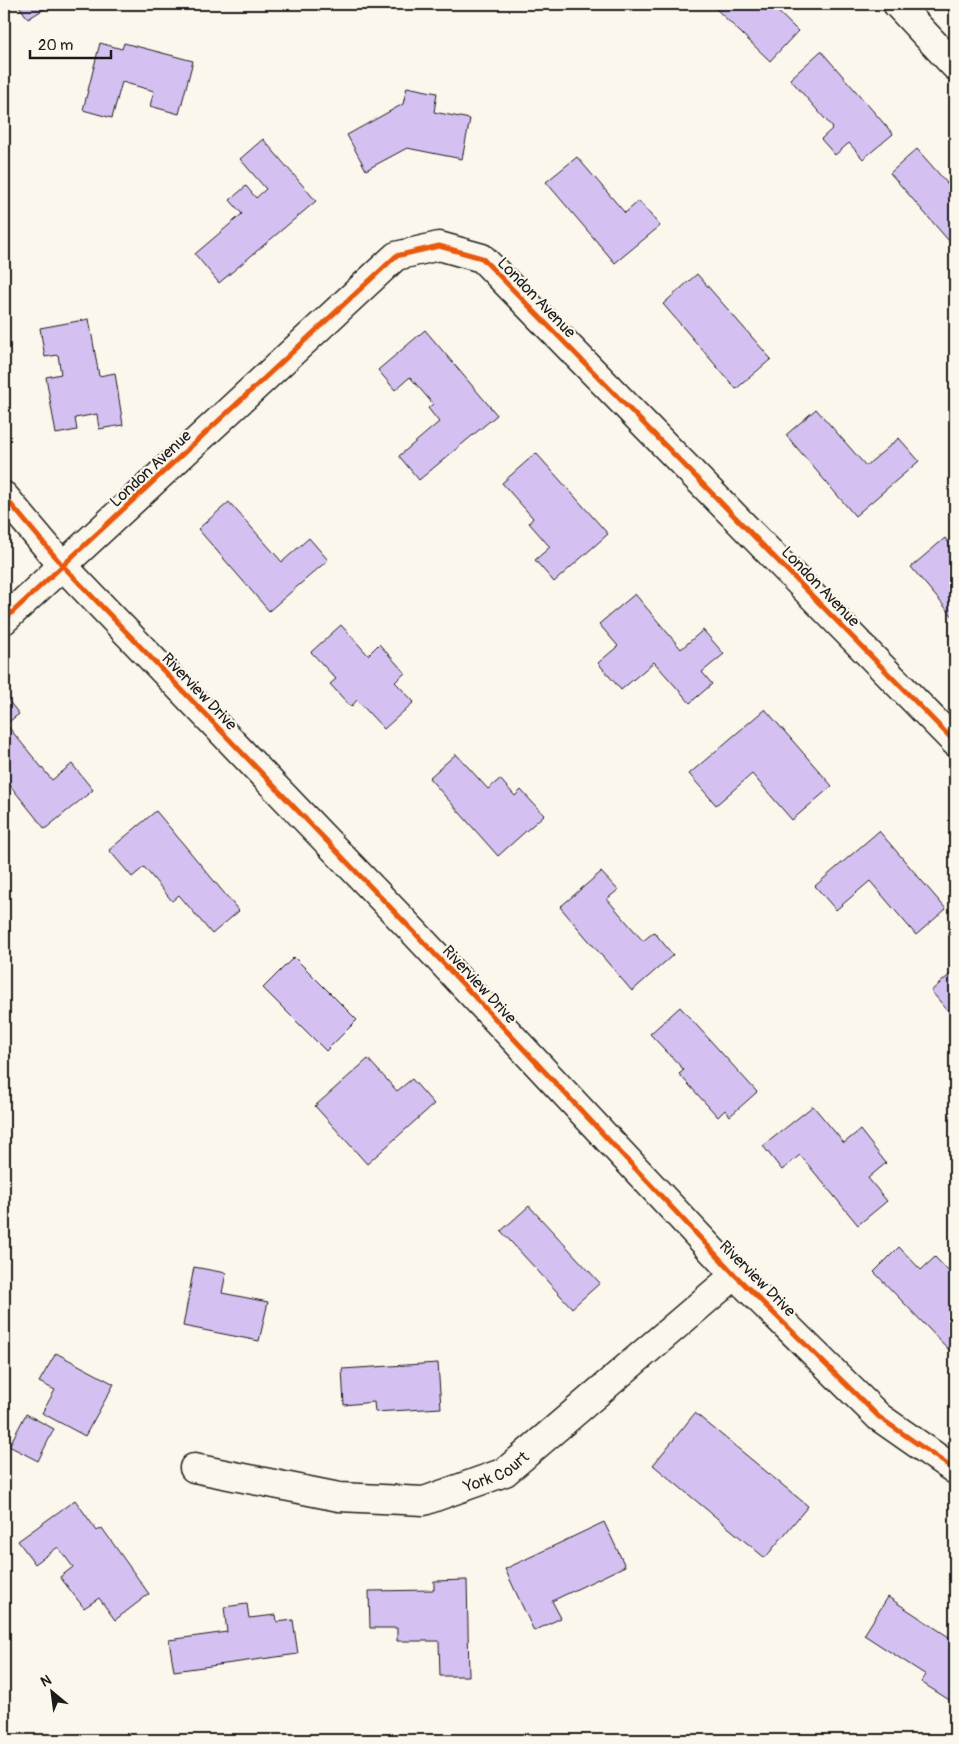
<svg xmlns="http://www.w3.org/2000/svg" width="959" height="1744" viewBox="0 0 959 1744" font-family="Pangolin,sans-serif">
  <rect width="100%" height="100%" fill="#fbf7ec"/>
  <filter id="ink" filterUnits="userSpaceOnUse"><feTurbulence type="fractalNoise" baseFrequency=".02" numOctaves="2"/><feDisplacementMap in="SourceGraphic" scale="10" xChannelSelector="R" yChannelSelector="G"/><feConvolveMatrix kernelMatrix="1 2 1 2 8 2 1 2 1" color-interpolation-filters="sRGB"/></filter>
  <g filter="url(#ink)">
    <path fill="#d4c1f1" stroke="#1c1c1c" d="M18,4H52L28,19Z
      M711,4H770L798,31L770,61Z
      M100,43L122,49L124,43L193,61L179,114L150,106L154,91L122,82L112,118L83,110Z
      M821,51L893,134L863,159L849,143L835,155L821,139L833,128L790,79Z
      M407,87L437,93L434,112L470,119L462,159L407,148L366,170L347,135L403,104Z
      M263,139L316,201L219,283L195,254L242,214L230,200L246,186L256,198L266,189L240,159Z
      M917,149L955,192V248L890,173Z
      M577,157L625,213L639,201L660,226L615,263L546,182Z
      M697,274L771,359L736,389L663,304Z
      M89,319L99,376L115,373L123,425L99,429L97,414L75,418L77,430L56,434L46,377L61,374L58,355L45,357L40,328Z
      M425,330L497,415L419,480L399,456L439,422L428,408L433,404L410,377L395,390L378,370Z
      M816,409L866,466L899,438L919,461L855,516L786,435Z
      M536,453L608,534L554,582L535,560L550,547L529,523L533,518L502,483Z
      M229,502L282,562L309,538L328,560L269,611L198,529Z
      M945,538L955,550V619L911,567Z
      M635,594L681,649L703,630L724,654L702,672L712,684L690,703L654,662L621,690L598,663L618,646L599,624Z
      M341,625L368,655L379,644L405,673L395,682L414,702L384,729L357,700L351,707L330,684L336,679L311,652Z
      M4,695L19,714L6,724L52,780L72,764L93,790L45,829L4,778Z
      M765,709L832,786L792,820L752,774L716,805L689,774Z
      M456,754L488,789L500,779L515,796L521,790L544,815L498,856L429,778Z
      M156,811L239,911L212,934L179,895L172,901L144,867L132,877L109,850Z
      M879,831L946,909L916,935L870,881L836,910L815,886Z
      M601,872L618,890L607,899L643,941L654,932L673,955L632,991L560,907Z
      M294,957L357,1020L326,1051L263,988Z
      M955,970V1019L931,991Z
      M680,1007L757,1092L730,1116L725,1110L718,1117L679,1074L684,1070L650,1034Z
      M368,1059L397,1091L412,1079L434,1104L367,1164L315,1106Z
      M813,1106L844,1143L860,1130L886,1163L868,1178L887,1201L858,1225L800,1155L782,1170L763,1146Z
      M529,1206L600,1283L572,1308L501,1231Z
      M899,1247L921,1270L935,1257L955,1278V1356L874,1272Z
      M194,1267L226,1273L222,1293L268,1302L259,1341L183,1326Z
      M56,1353L114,1384L85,1436L42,1413L55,1390L39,1382Z
      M438,1363L441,1408L375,1412L374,1402L344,1405L342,1369Z
      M695,1413L808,1506L765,1558L653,1465Z
      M26,1414L54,1429L38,1461L9,1446Z
      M75,1500L97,1531L102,1528L149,1594L115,1620L99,1598L84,1608L60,1577L73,1567L58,1547L35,1564L18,1541Z
      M604,1522L625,1566L552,1601L561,1618L534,1631L505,1569Z
      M467,1580L469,1676H440L439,1641H397V1628H370L369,1591L434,1590V1581Z
      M888,1597L955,1641L954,1703L921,1682L926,1675L864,1635Z
      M247,1604L249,1618L276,1615L277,1622L293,1620L298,1654L174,1671L169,1640L227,1632L224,1607Z"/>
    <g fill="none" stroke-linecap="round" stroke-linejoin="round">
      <g stroke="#1c1c1c" stroke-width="31">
        <g id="minor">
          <path d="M897,4L955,66"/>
          <path d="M4,496L63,566L414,932L735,1275L879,1417L955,1470"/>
          <path d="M4,620L396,256L439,246L482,258L955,742"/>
          <path id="s1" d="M194,1468L339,1497L424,1501L505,1472L735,1275"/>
        </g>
      </g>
      <use href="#minor" stroke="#fbf7ec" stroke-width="28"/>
      <g stroke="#fbf7ec" stroke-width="8">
        <path id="cycleway" d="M4,496L63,566L414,932L735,1275L879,1417L955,1470
          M4,620L396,256L439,246L482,258L955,742"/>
      </g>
      <use href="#cycleway" stroke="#e8590c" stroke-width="5"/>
    </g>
  </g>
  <g text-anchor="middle" stroke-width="4.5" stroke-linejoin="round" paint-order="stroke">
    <g font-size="16" fill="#1c1c1c" stroke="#fbf7ec">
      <text transform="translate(537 297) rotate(46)" y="6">London Avenue</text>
      <text transform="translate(150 468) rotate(-43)" y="6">London Avenue</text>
      <text transform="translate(821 586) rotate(46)" y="6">London Avenue</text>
      <text transform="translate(200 691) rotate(46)" y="6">Riverview Drive</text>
      <text transform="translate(480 984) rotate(47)" y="6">Riverview Drive</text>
      <text transform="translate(758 1278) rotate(45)" y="6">Riverview Drive</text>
      <text dy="6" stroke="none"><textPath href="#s1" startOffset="311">York Court</textPath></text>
    </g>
  </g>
  <rect width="959" height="1744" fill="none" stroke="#fbf7ec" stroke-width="20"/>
  <rect x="10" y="10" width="939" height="1724" fill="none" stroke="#1c1c1c" stroke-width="2" filter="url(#ink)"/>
  <g transform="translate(52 1692) rotate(331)" stroke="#fbf7ec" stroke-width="4" paint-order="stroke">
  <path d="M0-4L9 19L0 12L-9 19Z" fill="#1c1c1c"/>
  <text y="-8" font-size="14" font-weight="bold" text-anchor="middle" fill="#1c1c1c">N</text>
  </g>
  <path d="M30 50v8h81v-8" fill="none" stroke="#1c1c1c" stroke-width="2.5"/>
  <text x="38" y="50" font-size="15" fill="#1c1c1c" stroke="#fbf7ec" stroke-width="4" paint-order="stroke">20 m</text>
</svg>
